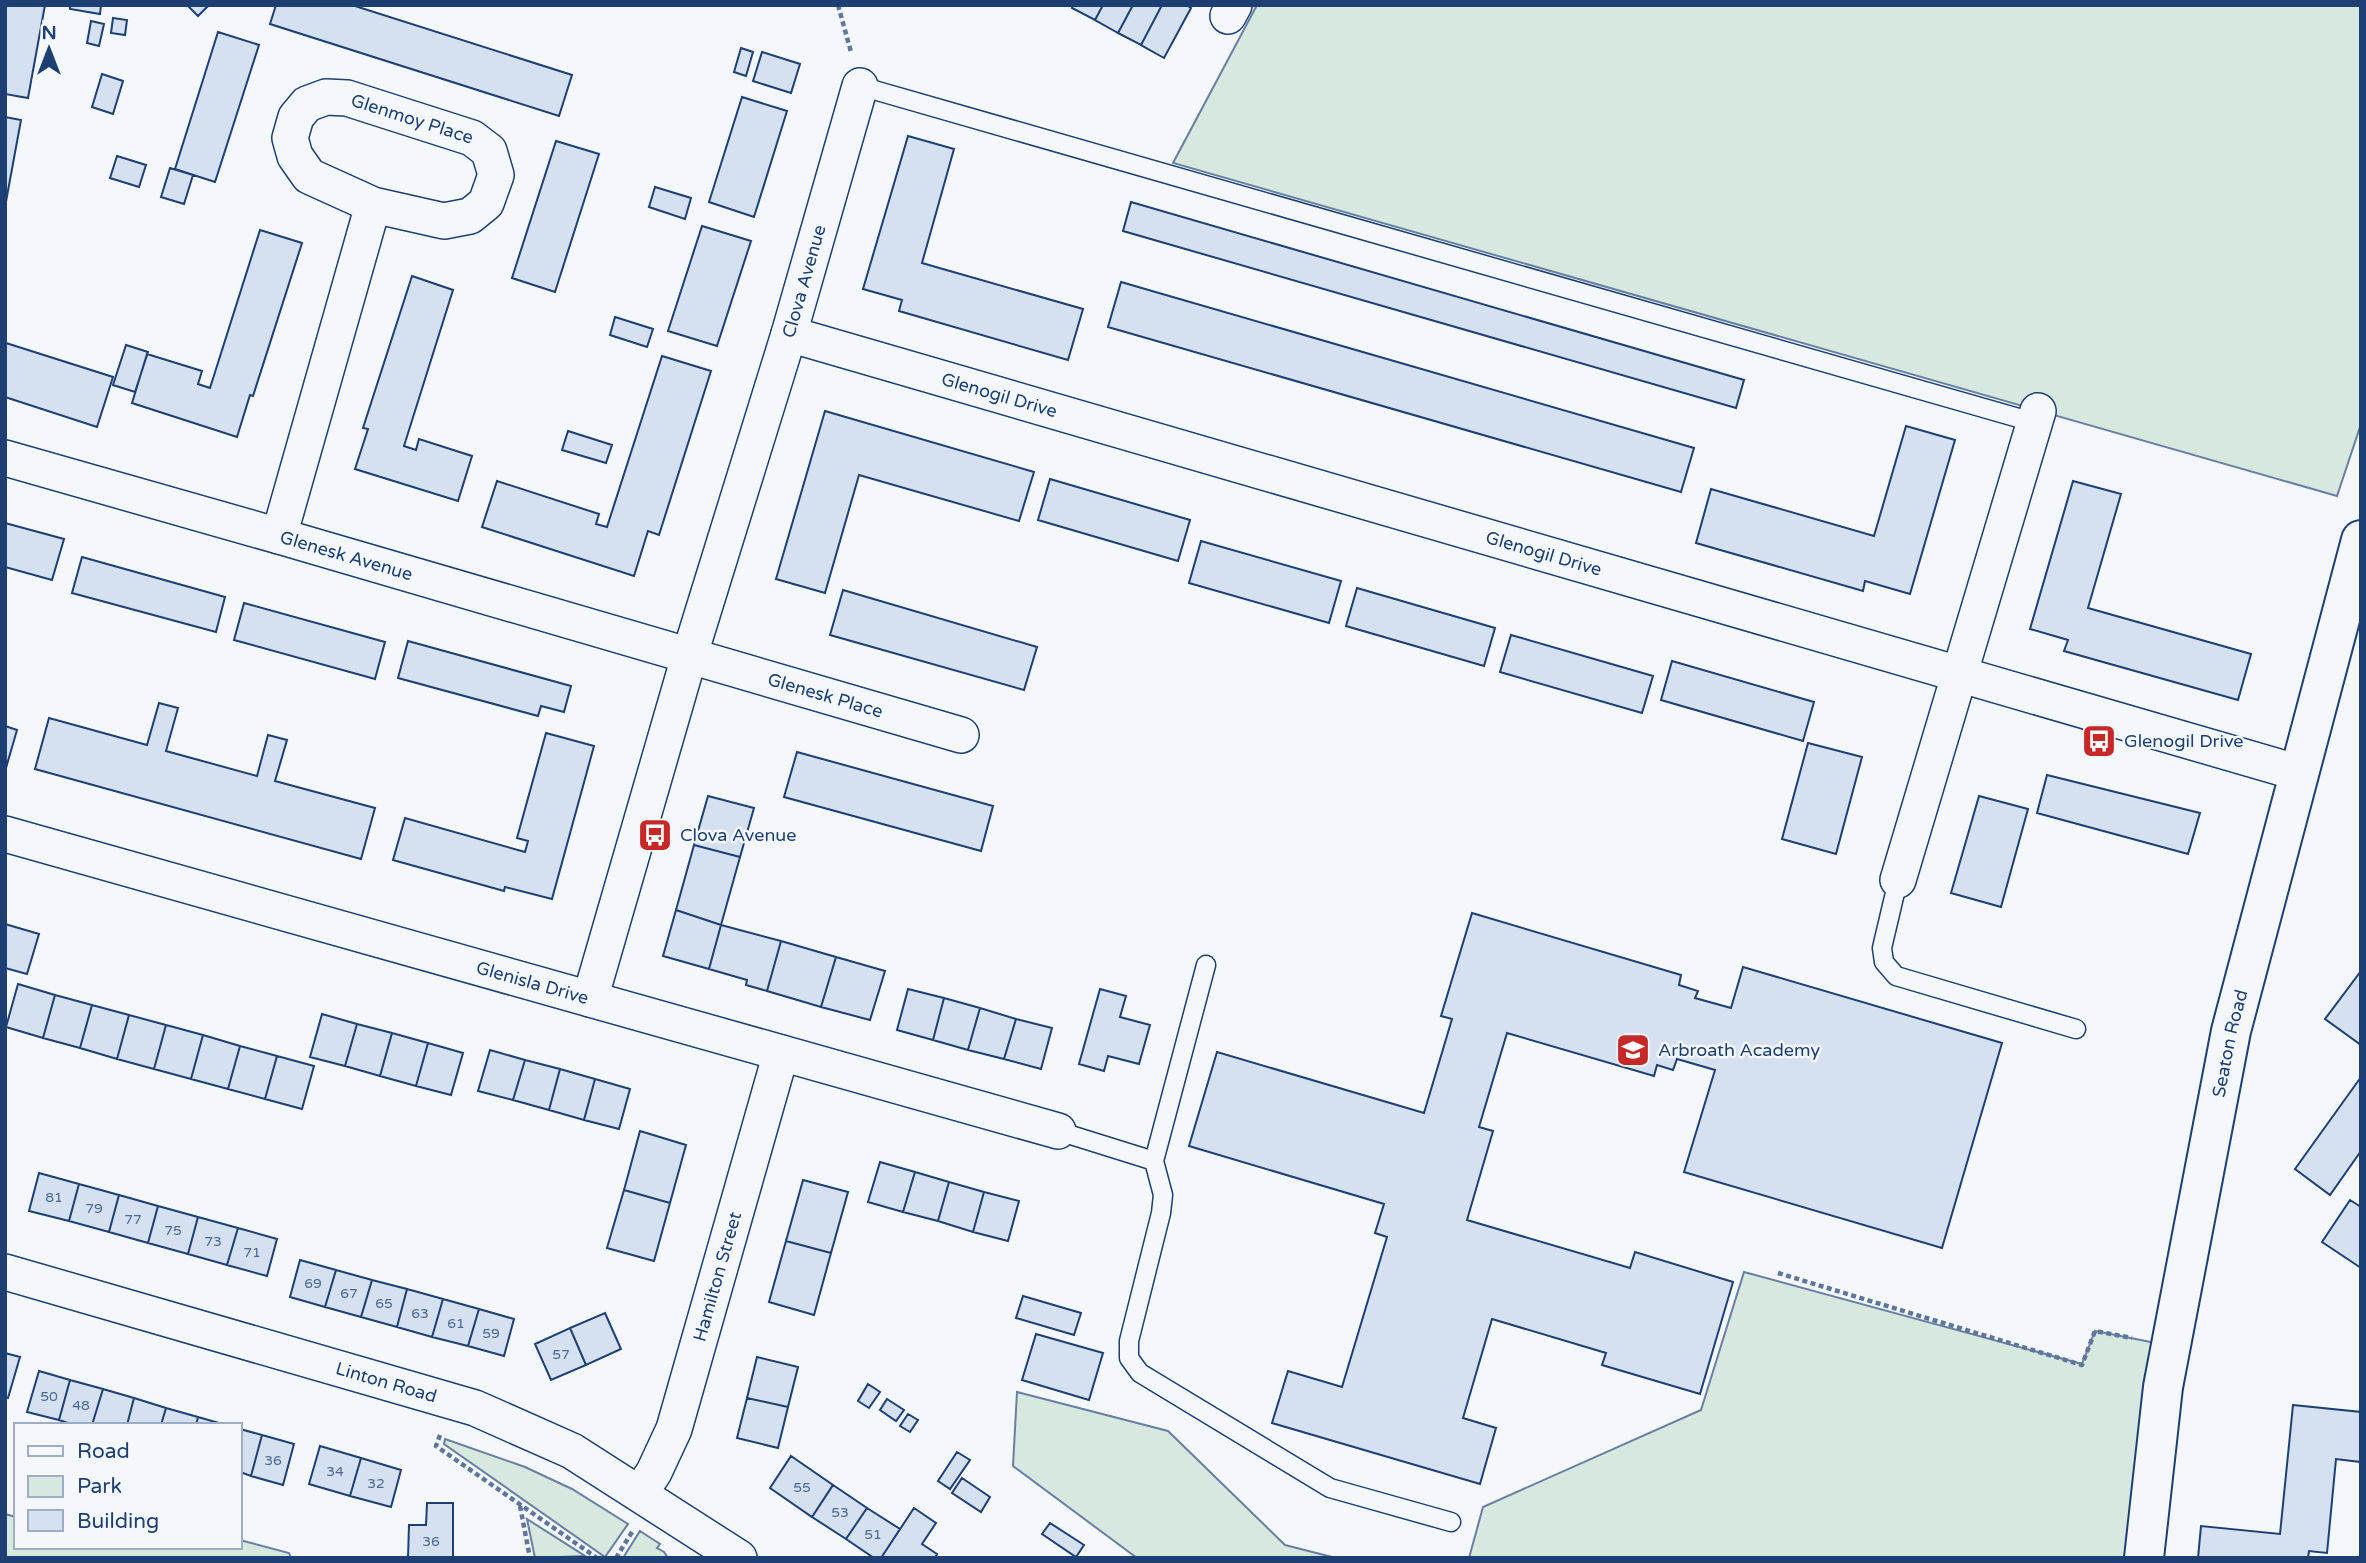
<svg xmlns="http://www.w3.org/2000/svg" width="2366" height="1563" viewBox="0 0 2366 1563" font-family="'Varela Round',sans-serif">
  <rect width="100%" height="100%" fill="#f4f7fb"/>
  <path fill="#d7e8df" stroke="#687fa3" stroke-width="2" d="M1257,5H2361V424L2337,496L1173,163Z
    M1744,1272L2082,1364L2095,1331L2171,1346L2144,1558H1469L1483,1507L1701,1410Z
    M1017,1392L1168,1431L1285,1545L1336,1558H1137L1013,1466Z
    M445,1439L525,1467L572,1489L628,1524L605,1557L444,1444Z
    M5,1514L16,1517V1547H240V1540L289,1553L291,1558H5Z
    M527,1519L585,1556L535,1558Z
    M640,1531L660,1544L657,1548L664,1552L668,1558H623Z"/>
  <path fill="#d5e0f0" stroke="#1d3f73" stroke-width="2" d="M5,5H45L28,98L5,94Z
    M70,5H101L100,14L70,9Z
    M187,5H208V6L198,16Z
    M276,5H352L572,75L559,116L270,24Z
    M1073,5H1103L1095,20L1072,8Z
    M1103,5H1133L1118,33L1095,20Z
    M1133,5H1162L1141,45L1118,33Z
    M1162,5H1186L1191,8L1164,58L1141,45Z
    M113,18L127,20L125,35L111,33Z
    M91,21L104,24L99,46L87,43Z
    M218,32L259,45L215,182L175,169Z
    M741,48L753,52L746,76L734,72Z
    M762,52L800,64L791,93L753,81Z
    M102,74L123,81L113,114L92,107Z
    M742,97L787,111L754,217L709,202Z
    M5,117L21,120L5,207Z
    M908,136L954,149L922,263L1083,309L1068,360L899,311L902,300L863,289Z
    M556,141L599,154L555,292L512,278Z
    M117,156L146,165L139,187L110,178Z
    M170,168L193,175L184,204L161,197Z
    M655,187L691,198L685,219L649,207Z
    M1131,202L1744,380L1736,408L1123,231Z
    M702,226L751,241L717,346L668,331Z
    M260,230L302,243L253,396L250,395L237,437L132,403L147,354L202,371L198,384L210,388Z
    M412,276L453,290L404,446L416,450L419,439L472,456L458,501L355,469L368,429L363,428Z
    M1121,282L1694,448L1681,492L1108,327Z
    M615,317L653,329L647,347L610,335Z
    M6,343L113,377L97,427L5,397Z
    M126,345L148,352L135,392L113,385Z
    M662,356L711,371L659,535L648,531L634,576L482,527L497,481L599,514L596,524L607,527Z
    M825,411L1034,472L1019,521L859,475L825,593L776,579Z
    M1906,426L1955,440L1910,594L1865,581L1863,591L1696,543L1711,489L1874,536Z
    M568,431L612,445L606,463L562,450Z
    M1050,479L1190,520L1178,561L1038,520Z
    M2073,481L2121,494L2088,608L2251,654L2238,700L2064,651L2068,640L2030,629Z
    M5,523L64,539L52,580L5,567Z
    M1201,541L1341,581L1329,623L1189,583Z
    M82,557L225,597L216,632L72,593Z
    M1357,588L1495,628L1484,666L1346,626Z
    M843,590L1037,647L1024,690L830,635Z
    M244,603L385,642L375,679L234,640Z
    M1511,635L1653,676L1642,713L1500,672Z
    M408,641L571,686L564,712L541,706L538,716L398,678Z
    M1672,661L1814,702L1803,741L1661,700Z
    M159,703L178,708L166,751L257,776L268,735L287,740L275,781L375,808L361,859L35,769L49,718L147,745Z
    M5,726L17,730L6,768H5Z
    M546,733L594,746L552,899L505,887L504,891L393,860L405,818L525,852L528,841L517,838Z
    M1808,743L1862,757L1836,854L1782,839Z
    M797,752L993,806L981,851L784,797Z
    M2047,775L2200,813L2188,854L2037,813Z
    M708,796L754,808L740,857L694,845Z
    M1979,796L2028,809L2001,907L1951,893Z
    M694,845L740,857L721,925L676,910Z
    M676,910L721,925L709,969L663,956Z
    M1472,913L1681,975L1679,985L1698,991L1695,998L1731,1008L1743,967L2002,1043L1942,1248L1684,1172L1715,1070L1677,1059L1673,1070L1657,1065L1654,1076L1507,1033L1479,1127L1493,1131L1467,1220L1630,1268L1635,1252L1733,1282L1700,1394L1602,1365L1606,1353L1492,1319L1463,1418L1496,1428L1480,1484L1272,1423L1288,1371L1342,1387L1387,1237L1375,1233L1384,1204L1189,1146L1217,1052L1424,1113L1452,1019L1441,1016Z
    M5,924L39,934L27,974L5,968Z
    M721,925L781,941L767,991L746,985L747,980L709,969Z
    M781,941L836,957L821,1007L767,991Z
    M836,957L885,971L870,1020L821,1007Z
    M2361,971V1045L2325,1019Z
    M18,984L55,995L43,1038L6,1027Z
    M908,989L944,998L933,1040L897,1030Z
    M1100,989L1126,996L1120,1017L1150,1025L1139,1064L1108,1056L1104,1071L1079,1064Z
    M55,995L92,1005L80,1048L43,1038Z
    M944,998L980,1008L968,1050L933,1040Z
    M92,1005L129,1015L117,1059L80,1048Z
    M980,1008L1016,1019L1004,1059L968,1050Z
    M322,1014L357,1024L345,1066L310,1057Z
    M129,1015L166,1025L154,1069L117,1059Z
    M1016,1019L1052,1028L1041,1069L1004,1059Z
    M357,1024L392,1033L380,1076L345,1066Z
    M166,1025L203,1035L191,1079L154,1069Z
    M392,1033L428,1043L416,1086L380,1076Z
    M203,1035L240,1046L228,1089L191,1079Z
    M428,1043L463,1053L451,1095L416,1086Z
    M240,1046L277,1056L265,1099L228,1089Z
    M490,1050L525,1060L513,1100L478,1091Z
    M277,1056L314,1066L302,1109L265,1099Z
    M525,1060L560,1069L549,1110L513,1100Z
    M560,1069L595,1079L584,1120L549,1110Z
    M2361,1077V1151L2330,1195L2295,1169Z
    M595,1079L630,1089L619,1129L584,1120Z
    M640,1131L686,1145L670,1203L624,1190Z
    M880,1162L915,1172L903,1212L868,1202Z
    M915,1172L949,1182L938,1221L903,1212Z
    M39,1173L79,1184L69,1221L29,1211Z
    M803,1180L848,1192L831,1253L786,1241Z
    M949,1182L984,1192L973,1232L938,1221Z
    M79,1184L119,1195L109,1232L69,1221Z
    M624,1190L670,1203L654,1261L607,1248Z
    M984,1192L1019,1201L1008,1241L973,1232Z
    M119,1195L158,1206L148,1243L109,1232Z
    M2350,1200L2361,1207V1268L2322,1242Z
    M158,1206L198,1217L188,1254L148,1243Z
    M198,1217L238,1228L227,1265L188,1254Z
    M238,1228L277,1239L267,1276L227,1265Z
    M786,1241L831,1253L814,1315L769,1302Z
    M300,1260L336,1270L325,1307L290,1297Z
    M336,1270L372,1280L361,1317L325,1307Z
    M372,1280L407,1289L397,1327L361,1317Z
    M407,1289L443,1299L432,1337L397,1327Z
    M1023,1296L1081,1313L1074,1335L1016,1318Z
    M443,1299L479,1309L468,1346L432,1337Z
    M479,1309L514,1319L504,1356L468,1346Z
    M605,1313L621,1349L586,1365L570,1328Z
    M570,1328L586,1365L551,1380L535,1344Z
    M1036,1334L1103,1353L1089,1400L1022,1380Z
    M5,1353L20,1357L8,1398L5,1397Z
    M757,1357L798,1367L788,1407L747,1398Z
    M39,1371L70,1380L59,1420L27,1412Z
    M70,1380L103,1389L92,1425H74L59,1420Z
    M868,1384L880,1392L869,1408L858,1401Z
    M103,1389L134,1398L127,1425H92Z
    M134,1398L166,1408L161,1425H127Z
    M747,1398L788,1407L778,1448L737,1438Z
    M887,1399L904,1410L896,1421L880,1410Z
    M2293,1405L2361,1412V1462L2336,1459L2327,1553L2309,1551L2308,1558H2198L2201,1526L2280,1534Z
    M166,1408L198,1417L196,1425H161Z
    M908,1414L918,1420L910,1432L900,1426Z
    M198,1417L226,1425H196Z
    M240,1429L262,1435L251,1476L240,1472Z
    M262,1435L294,1444L283,1485L251,1476Z
    M320,1446L361,1458L350,1496L309,1484Z
    M957,1452L970,1460L950,1489L938,1481Z
    M791,1456L833,1485L812,1517L770,1488Z
    M361,1458L401,1470L391,1507L350,1496Z
    M962,1478L990,1497L981,1512L952,1493Z
    M833,1485L867,1508L846,1539L812,1517Z
    M427,1503H453V1558H408L409,1525H426Z
    M867,1508L900,1529L881,1558H874L846,1539Z
    M914,1508L936,1523L922,1544L937,1554L935,1558H881Z
    M1050,1523L1084,1545L1076,1557L1042,1534Z"/>
  <g fill="none" stroke-linecap="round" stroke-linejoin="round">
    <g stroke="#1d3f73" stroke-width="21">
      <path id="lane" d="M860,86L2036,423
        M1898,880L1882,948L1884,962L1896,976L2076,1029
        M1058,1131L1154,1161L1163,1195L1161,1213L1129,1341V1358L1140,1373L1330,1488L1451,1522
        M1154,1161L1206,965"/>
    </g>
    <g stroke="#1d3f73" stroke-width="38">
      <g id="street">
        <path d="M1228,16L1234,5"/>
        <path id="s1" d="M789,334L2299,773"/>
        <path id="s2" d="M5,458L279,536L961,735"/>
        <path id="s3" d="M279,536L373,205L309,176L295,156L290,138L296,117L307,104L326,97L347,98L472,138L489,151L496,175L486,203L470,216L444,221L373,205"/>
        <path id="s4" d="M5,834L1058,1131"/>
        <path d="M1898,880L2038,411"/>
        <path id="s5" d="M590,999L689,657L789,334L860,86"/>
        <path id="s6" d="M5,1272L475,1408L572,1451L739,1558"/>
        <path id="s7" d="M640,1493L654,1472L674,1429L781,1053"/>
      </g>
    </g>
    <g stroke="#1d3f73" stroke-width="42">
      <g id="secondary">
        <path id="s8" d="M2144,1558L2163,1387L2231,1031L2361,540"/>
      </g>
    </g>
    <path stroke="#5e769c" stroke-width="4.5" stroke-dasharray="5 3.5" stroke-linecap="butt" d="M838,5L851,52
      M1778,1273L2082,1365L2095,1331L2132,1338
      M440,1435L436,1446L597,1558
      M520,1506L530,1558
      M616,1558L632,1532"/>
    <use href="#lane" stroke="#f4f7fb" stroke-width="18"/>
    <use href="#street" stroke="#f4f7fb" stroke-width="35"/>
    <use href="#secondary" stroke="#f4f7fb" stroke-width="38"/>
  </g>
  <defs>
    <g id="bus-square" transform="scale(1.75)"><rect x="-9" y="-9" width="18" height="18" rx="4" fill="#c62828" stroke="#f4f7fb"/><path d="M-5-6H5V4H4V6H2V4H-2V6H-4V4H-5ZM-3.5-4V0h7V-4ZM-3.5 1.2v1.5H-2V1.2ZM2 1.2v1.5H3.5V1.2Z" fill="#fff"/></g>
    <g id="school-square" transform="scale(1.75)"><rect x="-9" y="-9" width="18" height="18" rx="4" fill="#c62828" stroke="#f4f7fb"/><path d="M0-5L7-2L0 1L-7-2ZM-4 1L0 2.5L4 1V4Q0 6-4 4Z" fill="#fff"/></g>
  </defs>
  <g fill-rule="evenodd">
    <use href="#bus-square" x="2099" y="741"/>
    <use href="#bus-square" x="655" y="835"/>
    <use href="#school-square" x="1633" y="1050"/>
  </g>
  <g text-anchor="middle" stroke-width="5" stroke-linejoin="round" paint-order="stroke">
    <g font-size="14" fill="#4b6792">
      <text x="54" y="1202">81</text>
      <text x="94" y="1213">79</text>
      <text x="133" y="1224">77</text>
      <text x="173" y="1235">75</text>
      <text x="213" y="1246">73</text>
      <text x="252" y="1257">71</text>
      <text x="313" y="1288">69</text>
      <text x="349" y="1298">67</text>
      <text x="384" y="1308">65</text>
      <text x="420" y="1318">63</text>
      <text x="456" y="1328">61</text>
      <text x="491" y="1338">59</text>
      <text x="561" y="1359">57</text>
      <text x="49" y="1401">50</text>
      <text x="81" y="1410">48</text>
      <text x="273" y="1465">36</text>
      <text x="335" y="1476">34</text>
      <text x="376" y="1488">32</text>
      <text x="802" y="1492">55</text>
      <text x="840" y="1517">53</text>
      <text x="873" y="1539">51</text>
      <text x="431" y="1546">36</text>
    </g>
    <g font-size="18" fill="#1d3f73" stroke="#f4f7fb">
      <text dy="6" stroke="none"><textPath href="#s3" startOffset="606">Glenmoy Place</textPath></text>
      <text dy="6" stroke="none"><textPath href="#s5" startOffset="749">Clova Avenue</textPath></text>
      <text dy="6" stroke="none"><textPath href="#s1" startOffset="219">Glenogil Drive</textPath></text>
      <text dy="6" stroke="none"><textPath href="#s1" startOffset="786">Glenogil Drive</textPath></text>
      <text dy="6" stroke="none"><textPath href="#s2" startOffset="355">Glenesk Avenue</textPath></text>
      <text dy="6" stroke="none"><textPath href="#s2" startOffset="854">Glenesk Place</textPath></text>
      <text dy="6" stroke="none"><textPath href="#s4" startOffset="548">Glenisla Drive</textPath></text>
      <text dy="6" stroke="none"><textPath href="#s8" startOffset="522">Seaton Road</textPath></text>
      <text dy="6" stroke="none"><textPath href="#s7" startOffset="231">Hamilton Street</textPath></text>
      <text dy="6" stroke="none"><textPath href="#s6" startOffset="397">Linton Road</textPath></text>
    </g>
    <g font-size="18" fill="#1d3f73" stroke="#f4f7fb" text-anchor="start">
      <text x="2124" y="747">Glenogil Drive</text>
      <text x="680" y="841">Clova Avenue</text>
      <text x="1658" y="1056">Arbroath Academy</text>
    </g>
  </g>
  <rect width="2366" height="1563" fill="none" stroke="#1d3f73" stroke-width="14"/>
  <rect x="14" y="1423" width="228" height="126" fill="#f4f7fb" stroke="#9eadc5" stroke-width="2"/>
  <rect x="28" y="1446" width="35" height="10" fill="#f4f7fb" stroke="#9eadc5" stroke-width="2"/>
  <text x="77" y="1458" font-size="21" fill="#1d3f73">Road</text>
  <rect x="28" y="1476" width="35" height="21" fill="#d7e8df" stroke="#9eadc5" stroke-width="2"/>
  <text x="77" y="1493" font-size="21" fill="#1d3f73">Park</text>
  <rect x="28" y="1510" width="35" height="21" fill="#d5e0f0" stroke="#9eadc5" stroke-width="2"/>
  <text x="77" y="1528" font-size="21" fill="#1d3f73">Building</text>
  <g transform="translate(49 49)" stroke="#f4f7fb" stroke-width="5" paint-order="stroke">
  <path d="M0-5L12 26L0 18L-12 26Z" fill="#1d3f73"/>
  <text y="-10" font-size="19" font-weight="bold" text-anchor="middle" fill="#1d3f73">N</text>
  </g>
</svg>
